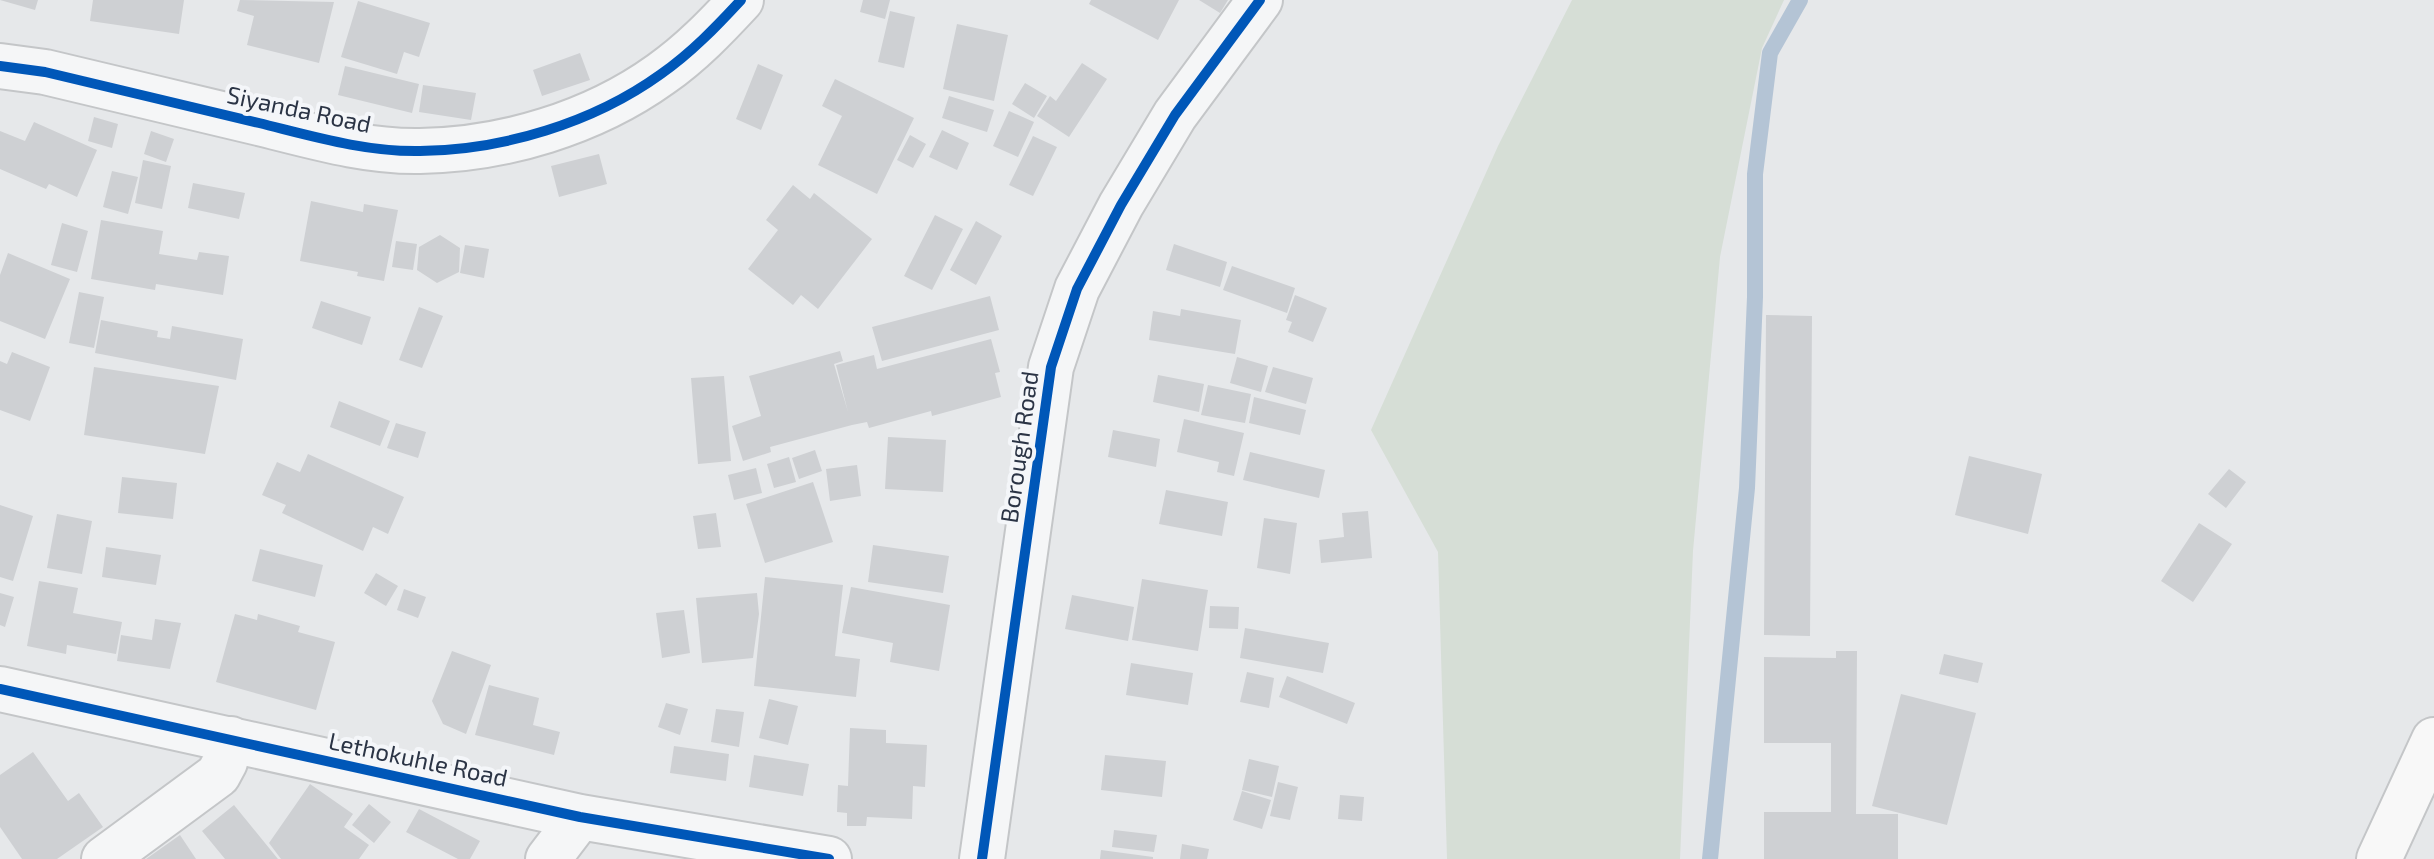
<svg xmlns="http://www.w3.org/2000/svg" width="2434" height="859" viewBox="0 0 2434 859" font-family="'Exo 2',sans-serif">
  <rect width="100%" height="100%" fill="#e6e8ea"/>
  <path fill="#d6ded6" d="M1572,0H1784L1762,48L1720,257L1693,551L1680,859H1447L1438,552L1371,430L1498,146Z"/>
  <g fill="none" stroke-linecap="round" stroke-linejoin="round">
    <path stroke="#b4c4d5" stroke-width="16" d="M1710,859L1747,488L1755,297V174L1770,53L1800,0"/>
  </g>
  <path fill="#ced0d3" d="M0,0H38L35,10Z
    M93,0H184L179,34L90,21Z
    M240,0L334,2L319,63L247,45L254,16L237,11Z
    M863,0H890L885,19L860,12Z
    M1091,0H1179L1158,40L1089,4Z
    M1199,0H1228L1220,13Z
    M358,1L430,23L419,57L404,52L397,74L341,57Z
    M890,11L915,17L904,68L878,62Z
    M957,24L1008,35L994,101L943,89Z
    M580,53L590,80L542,96L533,70Z
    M1082,63L1107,79L1069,137L1037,116L1050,96L1056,101Z
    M758,64L783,75L761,130L736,119Z
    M345,66L419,84L412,113L338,95Z
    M835,79L914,118L877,194L818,165L842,116L822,106Z
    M1025,83L1047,96L1034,118L1012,104Z
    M423,85L476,93L471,120L419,112Z
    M949,96L994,110L987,132L942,118Z
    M1009,111L1034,122L1018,157L993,146Z
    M94,117L118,124L112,148L88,141Z
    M34,122L97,150L77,197L49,184L46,189L0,169V131L25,141Z
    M942,130L969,143L957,170L929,157Z
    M151,131L174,139L166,162L144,154Z
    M910,135L926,144L913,168L897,160Z
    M1033,136L1057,147L1033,196L1009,185Z
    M599,154L607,184L559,197L551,166Z
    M143,160L171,166L162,209L135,203Z
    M112,171L138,177L128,214L103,207Z
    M193,183L245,193L239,219L188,208Z
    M793,185L810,199L814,193L872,239L818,309L801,295L793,305L748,269L778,230L766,220Z
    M311,201L363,212L364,204L398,210L384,281L357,276L358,272L300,261Z
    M935,215L963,229L932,290L904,276Z
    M101,220L163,231L159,254L197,260L199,252L229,256L223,295L156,284L155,290L91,279Z
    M976,221L1002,236L976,285L950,270Z
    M62,223L88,231L77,272L51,265Z
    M440,235L460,248L459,272L437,283L417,270L419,247Z
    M396,241L417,244L413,270L392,267Z
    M1174,244L1227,262L1220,287L1166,270Z
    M465,245L489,249L484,278L460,273Z
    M8,253L70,279L45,339L0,321V275Z
    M1232,266L1295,288L1287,313L1223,290Z
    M79,292L104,297L94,348L69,343Z
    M1295,295L1327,308L1313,342L1288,332L1292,322L1286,320Z
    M990,296L999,330L882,361L872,327Z
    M321,301L371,317L362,345L312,328Z
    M419,307L443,316L422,368L399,360Z
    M1181,309L1241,320L1235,354L1149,340L1153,311L1180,316Z
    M1766,315L1812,316L1810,636L1764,635Z
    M101,320L158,331L157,337L170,339L172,326L243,339L236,380L95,353Z
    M991,339L1000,372L995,373L1001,397L932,416L931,411L869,428L867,422L852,425L770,447L771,452L743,461L732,426L761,416L749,376L840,351L843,361L834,364L848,412L836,365L874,355L877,369Z
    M12,352L50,367L30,421L0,410V361L7,364Z
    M1237,357L1268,366L1261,392L1230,383Z
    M94,367L219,386L205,454L84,435Z
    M1273,367L1313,378L1306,404L1265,392Z
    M1158,375L1204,384L1199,412L1153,402Z
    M724,376L731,461L698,464L691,378Z
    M1208,385L1251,394L1245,423L1201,415Z
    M1254,397L1306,410L1300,435L1249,423Z
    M339,401L390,421L380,446L330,427Z
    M1184,419L1244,433L1234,476L1217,472L1219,462L1177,452Z
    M396,423L426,432L418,458L387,448Z
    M1113,430L1160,439L1156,467L1108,457Z
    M888,437L946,440L943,492L885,489Z
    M815,450L822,471L799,479L792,458Z
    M1250,452L1325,470L1319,498L1243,480Z
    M308,454L404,497L388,534L373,527L363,551L282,513L286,505L262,495L277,462L300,472Z
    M1969,456L2042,474L2028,534L1955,515Z
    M789,457L796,482L774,488L767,464Z
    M857,465L861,496L830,501L826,469Z
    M756,468L762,493L734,500L728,475Z
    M2229,469L2246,482L2226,508L2208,494Z
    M122,477L177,483L173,519L118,513Z
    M813,482L833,542L765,563L746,504Z
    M1166,490L1228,502L1222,536L1159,524Z
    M0,505L33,516L13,581L0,577Z
    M1368,511L1372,558L1321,563L1319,540L1344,537L1342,513Z
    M716,513L721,547L698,549L693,516Z
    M57,514L92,521L82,574L47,568Z
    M1264,518L1297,523L1290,574L1257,568Z
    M2199,523L2232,544L2193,602L2161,581Z
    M873,545L949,556L943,593L868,582Z
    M106,547L161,555L156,585L102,577Z
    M260,549L323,565L315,597L252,581Z
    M376,573L398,586L386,606L364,593Z
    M765,577L843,585L835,656L860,659L856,697L754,686Z
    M1142,579L1208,590L1198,651L1132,640Z
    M39,581L78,588L73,613L122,622L116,654L67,645L66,654L27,646Z
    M851,587L950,605L939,671L890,662L893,643L842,633Z
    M404,589L426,597L418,618L397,610Z
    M0,593L14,597L5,627L0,625Z
    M757,593L759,614L753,658L702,663L696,598Z
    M1072,595L1134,607L1128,641L1065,629Z
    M1210,606L1239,607L1238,629L1209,628Z
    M684,610L690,653L662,658L656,613Z
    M235,614L257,620L258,614L300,626L298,632L335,642L316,710L216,682Z
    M155,619L181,623L170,669L117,661L121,635L152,640Z
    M1245,628L1329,643L1323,673L1240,658Z
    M452,651L491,665L466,734L443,724L432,701Z
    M1836,651H1857L1856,814H1898V859H1764V812H1831V743H1764V657L1836,658Z
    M1944,654L1983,663L1978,683L1939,674Z
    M1131,663L1193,673L1188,705L1126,695Z
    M1247,672L1274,678L1269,708L1240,702Z
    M1287,676L1355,703L1347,724L1279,697Z
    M489,685L539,698L533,725L560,732L554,755L475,735Z
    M1901,694L1976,713L1947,825L1872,806Z
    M769,699L798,706L788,745L759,738Z
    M666,703L688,709L680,735L658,727Z
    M716,709L744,712L739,747L711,742Z
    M850,728L886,730V743L927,745L925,787L913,786L912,819L867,817L866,826H847V813L837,812L838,785L848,786Z
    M674,746L729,754L726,781L670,773Z
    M33,752L68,801L79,793L103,827L57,859H22L0,827V775Z
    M754,755L809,764L803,796L749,787Z
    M1105,755L1166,761L1162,797L1101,790Z
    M1249,759L1279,766L1272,797L1242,790Z
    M1278,782L1298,787L1290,820L1270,816Z
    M310,784L353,814L344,827L369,845L359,859H281L269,843Z
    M1242,791L1271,800L1262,829L1233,820Z
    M1340,795L1364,797L1362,821L1338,819Z
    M369,804L391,822L374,843L352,825Z
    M234,805L278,859H225L202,831Z
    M419,809L480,841L470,859H458L406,832Z
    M1114,830L1157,835L1154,852L1112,847Z
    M180,835L196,859H146Z
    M1182,844L1209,849L1207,859H1180Z
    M1101,850L1153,857V859H1100Z"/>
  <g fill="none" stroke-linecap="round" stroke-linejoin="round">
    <g stroke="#c4c6c8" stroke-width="48">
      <path id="street" d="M0,66L45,72C116,89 188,106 259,123C312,136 365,152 420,151C503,150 593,123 661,74C691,53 716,27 741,0
        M0,689L580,817L829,859
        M104,859L218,775L225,762L231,739
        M548,859L580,817
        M982,859L1051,367L1077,289L1121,205L1175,115L1260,0"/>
    </g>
    <g stroke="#c4c6c8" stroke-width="48">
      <path id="secondary" d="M2379,859L2434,740"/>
    </g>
    <use href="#street" stroke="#f5f6f7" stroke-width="44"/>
    <use href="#secondary" stroke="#f8f8f8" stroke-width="44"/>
    <g stroke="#f4f6f9" stroke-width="15">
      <path id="cycleway" d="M0,66L45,72C116,89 188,106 259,123C312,136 365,152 420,151C503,150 593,123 661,74C691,53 716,27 741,0
        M0,689L580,817L829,859
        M982,859L1051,367L1077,289L1121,205L1175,115L1260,0"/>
    </g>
    <use href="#cycleway" stroke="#0057b8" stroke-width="10"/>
  </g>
  <g text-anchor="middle" stroke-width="8" stroke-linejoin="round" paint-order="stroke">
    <g font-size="24" fill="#2b3445" stroke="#f4f6f9">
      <text transform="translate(299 110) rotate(12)" y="8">Siyanda Road</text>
      <text transform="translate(1020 447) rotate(-82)" y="8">Borough Road</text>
      <text transform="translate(418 760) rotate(12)" y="8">Lethokuhle Road</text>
    </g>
  </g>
</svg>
